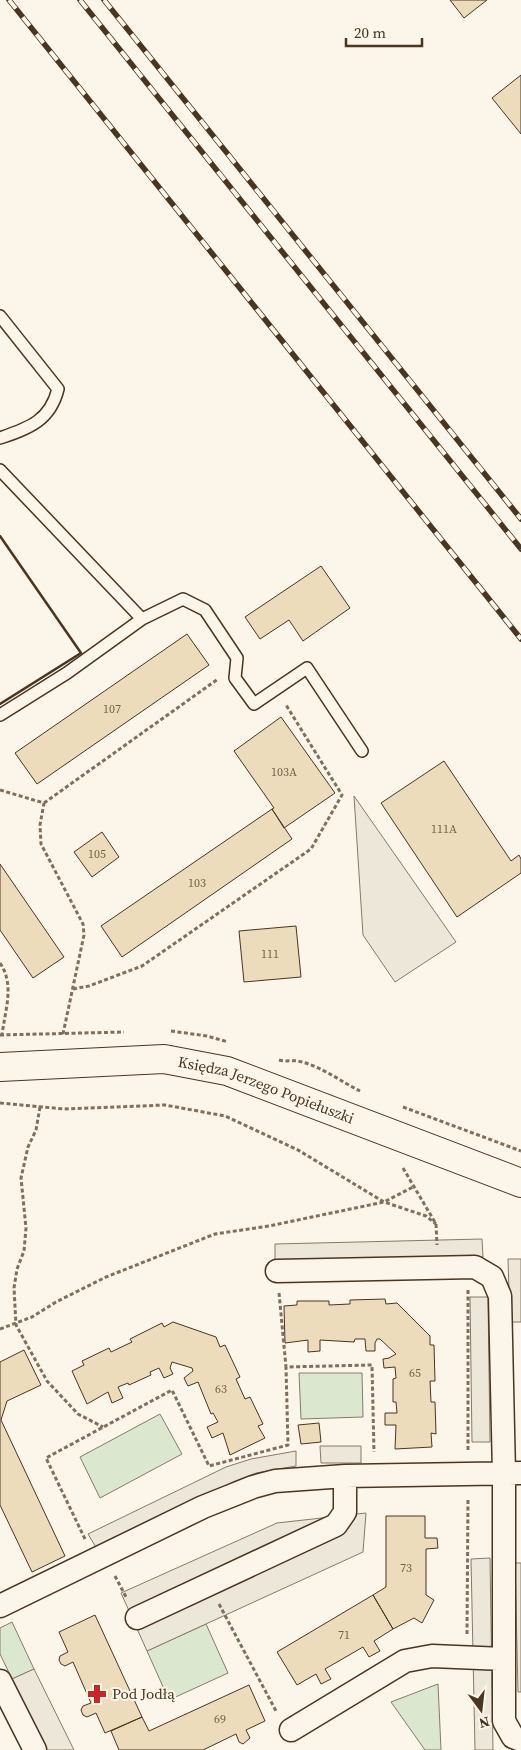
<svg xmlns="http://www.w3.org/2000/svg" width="521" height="1750" viewBox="0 0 521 1750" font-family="'Source Serif 4',serif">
  <rect width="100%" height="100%" fill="#fbf6e9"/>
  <path fill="#dce7d0" stroke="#887966" d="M299,1373H362L363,1417L301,1419Z
    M160,1414L182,1454L100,1498L80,1457Z
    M12,1622L34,1669L12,1679L0,1654V1628Z
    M206,1624L228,1673L169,1700L147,1651Z
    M438,1684L441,1750H425L391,1702Z"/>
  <path fill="#ede7d9" stroke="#887966" d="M354,796L456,942L395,982L363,935Z
    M482,1239L483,1257L275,1262V1244Z
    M508,1259H521V1322H510Z
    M470,1297H488L490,1442H472Z
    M320,1446H361V1463H321Z
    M296,1451V1466L256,1473L235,1481L97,1549L88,1534L226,1467L251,1459Z
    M366,1513L363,1552L147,1651L121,1593L277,1523Z
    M490,1558L493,1750H475L471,1559Z
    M515,1563H521V1692H518Z
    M34,1669L74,1750H46L12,1679Z"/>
  <path fill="#ecdcbc" stroke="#4a3520" d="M450,0H487L464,18Z
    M521,75V134L492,98Z
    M321,566L350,608L303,641L289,620L260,639L245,617Z
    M187,634L209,665L37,784L15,753Z
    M281,717L335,793L284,828L272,809L274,808L234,751Z
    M444,761L511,861L519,855L521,859V873L457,917L381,803Z
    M272,809L292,839L122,957L101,926Z
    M102,832L119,857L92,877L74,852Z
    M0,864L64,957L33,978L0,930Z
    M296,926L301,977L244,982L239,931Z
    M385,1299L386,1304L397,1303L430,1336V1345H434L435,1381H430L431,1402H435L436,1434L431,1433L432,1447L395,1449L396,1425H385V1413H397L396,1402H393V1379L396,1378L395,1367L384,1368L383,1359L389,1358L396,1354L380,1339H377L375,1343V1351H366L365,1339H355L354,1342L320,1340V1351L308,1352V1340L285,1343L284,1306L297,1305V1301H329V1305L350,1304V1300Z
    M173,1322L216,1337L220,1347L225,1345L240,1377L236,1379L245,1399L250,1397L263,1424L258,1426L265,1438L230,1455L223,1433L212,1438L207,1427L218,1422L213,1413L211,1414L198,1382L188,1386L184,1378L193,1371L192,1368L172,1362L170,1368L173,1374L164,1378L159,1368L150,1372L151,1375L129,1385L128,1383L118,1387L123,1398L112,1403L108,1392L87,1404L72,1371L84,1365L82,1361L109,1348L111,1352L132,1342L130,1339L162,1323L164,1327Z
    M24,1350L41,1385L7,1401L1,1420L65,1556L32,1572L0,1505V1362Z
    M319,1423L321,1442L301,1444L298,1425Z
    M386,1516H425V1538H437L438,1548L426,1549V1595L434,1600L422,1623L414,1618L393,1629L373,1595L386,1587Z
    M373,1595L393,1629L374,1641L380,1651L369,1657L363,1647L325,1669L331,1679L321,1684L316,1674L297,1685L277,1652Z
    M95,1615L142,1717L105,1733L96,1713L87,1717L83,1715L81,1710L83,1706L91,1703L73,1662L65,1666L61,1664L59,1660L60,1656L68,1652L59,1632Z
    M249,1685L265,1721L246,1730L250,1738L243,1744L239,1742L236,1734L203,1750H119L111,1731L142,1717L149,1731Z"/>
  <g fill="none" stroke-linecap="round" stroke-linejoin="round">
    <g stroke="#4a3520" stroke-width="14">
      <path id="service" d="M0,316L58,389C50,421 29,428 0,438
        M0,470L142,619
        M0,715L67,673L142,619L183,599L205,610L237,658L235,678L254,704L307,668L362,751"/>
    </g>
    <g stroke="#4a3520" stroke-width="25">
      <path id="minor" d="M277,1271L475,1267L492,1277L500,1296L504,1474V1721L513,1737L521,1740
        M0,1606L203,1507L253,1487L275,1481L345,1476L521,1473
        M137,1618L336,1525L345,1512V1476
        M0,1681L35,1750
        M291,1730L405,1661L432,1656L504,1659"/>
    </g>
    <g stroke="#4a3520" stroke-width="30">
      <g id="tertiary">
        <path id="s1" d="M0,1067L164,1059L227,1071L521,1183"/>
      </g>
    </g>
    <path stroke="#7f6f5c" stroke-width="3" stroke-dasharray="4 2.5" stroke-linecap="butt" d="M0,790L44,803L40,825L41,844L83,924L84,935L63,1034
      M44,803L218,679
      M0,963C15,985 5,1010 2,1035
      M73,989L89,986L142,966L311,849L342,795L286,705
      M171,1031L207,1036L228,1042
      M0,1035L124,1032
      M279,1060C286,1062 292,1060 298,1061C321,1066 340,1081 360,1091
      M0,1103L64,1109L165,1105L225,1116L298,1150L384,1202L426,1216L436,1224
      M40,1107L36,1130L28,1147L21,1178L26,1228L24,1251L17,1269L14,1288L16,1325L47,1381L78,1414L103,1427
      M403,1107L521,1151
      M403,1168L436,1224L437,1245
      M468,1290V1451
      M279,1293L286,1367
      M0,1329L32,1317L56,1302L106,1277L215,1234L269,1226L384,1202L415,1186
      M85,1539L46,1458L172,1390L209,1466L288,1445L286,1367L372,1365L374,1452
      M115,1576L126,1597
      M219,1604L276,1711
      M467,1634L468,1498"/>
    <use href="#service" stroke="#fbf6e9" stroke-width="11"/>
    <use href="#minor" stroke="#fbf6e9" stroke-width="22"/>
    <use href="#tertiary" stroke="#fbf6e9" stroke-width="28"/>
    <g stroke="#4a3520" stroke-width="5.5">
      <path id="rail" d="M9,0L521,639
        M80,0L521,549
        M104,0L521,519"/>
    </g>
    <use href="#rail" stroke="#fbf6e9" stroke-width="4" stroke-dasharray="11" stroke-linecap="butt"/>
    <path stroke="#4a3520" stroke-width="2.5" d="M0,536L81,653L0,704"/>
  </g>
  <defs>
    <g id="pharmacy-bare" transform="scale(1.5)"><path d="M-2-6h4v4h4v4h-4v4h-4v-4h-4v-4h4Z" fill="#c62828" stroke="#fbf6e9" stroke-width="2.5" paint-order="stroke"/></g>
  </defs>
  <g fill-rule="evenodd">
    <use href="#pharmacy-bare" x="97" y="1694"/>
  </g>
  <g text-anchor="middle" stroke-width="4" stroke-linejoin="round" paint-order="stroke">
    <g font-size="12" fill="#725f47">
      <text x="112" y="713">107</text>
      <text x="284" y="776">103A</text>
      <text x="444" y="833">111A</text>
      <text x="97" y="858">105</text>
      <text x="197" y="887">103</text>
      <text x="270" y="958">111</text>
      <text x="415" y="1377">65</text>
      <text x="221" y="1393">63</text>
      <text x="406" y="1572">73</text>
      <text x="344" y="1639">71</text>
      <text x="220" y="1723">69</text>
    </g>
    <g font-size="15" fill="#4a3520" stroke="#fbf6e9">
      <text dy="5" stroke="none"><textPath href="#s1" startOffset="271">Księdza Jerzego Popiełuszki</textPath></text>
    </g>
    <g font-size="15" fill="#4a3520" stroke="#fbf6e9" text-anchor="start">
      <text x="112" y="1699">Pod Jodłą</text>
    </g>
  </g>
  <g transform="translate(481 1710) rotate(165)" stroke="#fbf6e9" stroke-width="4" paint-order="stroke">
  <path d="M0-4L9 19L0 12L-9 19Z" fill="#4a3520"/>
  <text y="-8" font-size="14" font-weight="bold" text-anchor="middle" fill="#4a3520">N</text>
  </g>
  <path d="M346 38v8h76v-8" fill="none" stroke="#4a3520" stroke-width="2.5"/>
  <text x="354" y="38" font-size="15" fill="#4a3520" stroke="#fbf6e9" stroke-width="4" paint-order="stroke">20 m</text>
</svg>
